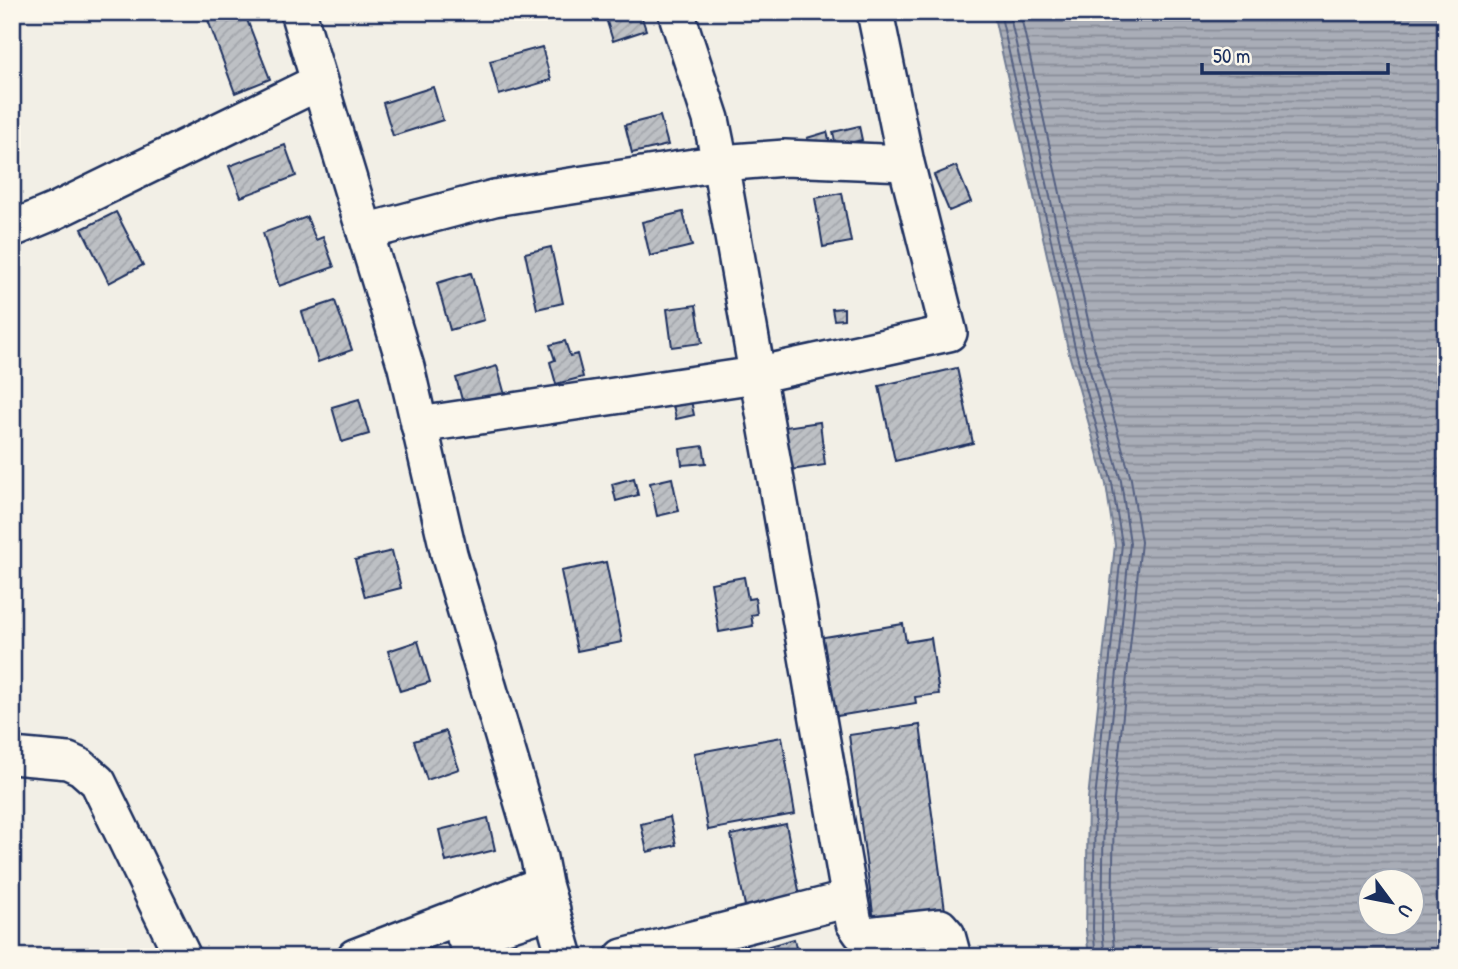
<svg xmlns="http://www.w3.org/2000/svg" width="1458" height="969" viewBox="0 0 1458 969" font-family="'Patrick Hand',sans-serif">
  <defs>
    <pattern id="water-rules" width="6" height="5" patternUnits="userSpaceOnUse" patternTransform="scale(1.75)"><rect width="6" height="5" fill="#a9adb7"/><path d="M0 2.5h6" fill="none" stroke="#898d98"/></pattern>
    <pattern id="building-hatch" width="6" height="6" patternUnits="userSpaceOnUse" patternTransform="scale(1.75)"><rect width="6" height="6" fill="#bdc0c4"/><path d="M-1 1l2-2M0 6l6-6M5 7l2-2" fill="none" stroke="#a2a5ab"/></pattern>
  </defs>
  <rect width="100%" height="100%" fill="#f2efe6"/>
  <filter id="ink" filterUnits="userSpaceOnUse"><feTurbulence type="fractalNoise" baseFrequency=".0143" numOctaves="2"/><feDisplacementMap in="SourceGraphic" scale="14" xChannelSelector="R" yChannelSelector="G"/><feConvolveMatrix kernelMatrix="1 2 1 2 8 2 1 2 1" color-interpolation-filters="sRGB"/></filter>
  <g filter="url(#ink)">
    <path fill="url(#water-rules)" stroke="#707b93" stroke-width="2" fill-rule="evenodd" d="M993,12H1446V957H1089L1086,930L1088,799L1115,545L1106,484L1069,354ZM1370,881H1412V923H1370Z"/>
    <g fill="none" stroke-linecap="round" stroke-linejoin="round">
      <path stroke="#546182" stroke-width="2" d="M1000,12L1076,352L1112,483L1122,544L1095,800L1093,929L1096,957
        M1009,12L1084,350L1121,481L1130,543L1104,800L1102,929L1105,957
        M1020,12L1094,347L1131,479L1141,542L1114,801L1112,928L1115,957"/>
    </g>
    <path fill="url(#building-hatch)" stroke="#1b2f5e" stroke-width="2" d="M205,12H244L270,79L235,93Z
      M604,12H640L646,30L613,41Z
      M542,47L551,80L499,95L490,61Z
      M433,87L443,120L393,136L383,103Z
      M660,116L668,145L632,153L625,125Z
      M859,126L862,140L836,146L833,132Z
      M827,132L831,146L811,152L807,138Z
      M285,145L296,176L241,197L229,166Z
      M956,166L971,202L949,211L934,175Z
      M842,193L851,242L823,247L815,198Z
      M116,212L143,265L109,283L82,229Z
      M683,212L692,246L650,256L642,222Z
      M307,217L316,240L323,237L334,267L279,286L263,233Z
      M551,247L563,303L537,309L525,253Z
      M471,273L484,320L450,330L437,283Z
      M335,301L352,350L318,362L302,312Z
      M696,305L702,343L672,347L667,309Z
      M844,308V319L834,320L832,309Z
      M565,341L570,356L577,354L583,377L556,384L550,362L555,360L550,345Z
      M497,366L505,395L464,407L456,378Z
      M957,368L973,443L895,461L879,386Z
      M690,396L694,415L676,419L672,400Z
      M359,399L369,434L342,442L332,407Z
      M820,422L825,465L790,470L785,427Z
      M703,446L706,463L682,465L680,449Z
      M634,478L638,495L616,501L612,484Z
      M672,478L679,511L657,516L650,483Z
      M392,551L401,588L365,597L355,560Z
      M606,562L622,642L577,651L561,571Z
      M744,577L748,599L755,598L757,614L751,615L753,626L719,632L711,583Z
      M903,624L906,642L931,638L939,694L915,697L916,703L825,718L812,639Z
      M418,641L430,682L400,691L388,651Z
      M920,725L946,918L875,928L849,735Z
      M446,731L459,769L427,780L414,741Z
      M782,737L795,814L708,830L694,753Z
      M670,817L676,845L647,852L641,824Z
      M488,818L495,850L446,862L439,830Z
      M786,824L802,906L747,916L731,835Z
      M794,939L798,957L815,952L817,957H730Z"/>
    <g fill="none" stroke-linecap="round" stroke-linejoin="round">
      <g stroke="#1b2f5e" stroke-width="40">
        <path id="minor" d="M298,12L406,367L449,554L539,858L544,884L565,957
          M676,12L711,119L720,163L854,923L861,933L867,935L940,927L947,935L953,957
          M12,229L55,211L319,82
          M365,232L494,198L720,163L785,158L906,163
          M419,425L756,375L949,333L906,163L875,12
          M12,756L68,761L81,767L98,782L183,957
          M465,938L552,910
          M355,957L544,884
          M623,957L849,899"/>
      </g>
      <use href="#minor" stroke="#fbf7ec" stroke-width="35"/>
    </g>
  </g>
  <rect width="1458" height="969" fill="none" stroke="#fbf7ec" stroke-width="42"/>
  <rect x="21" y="21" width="1416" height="927" fill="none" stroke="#1b2f5e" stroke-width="2.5" filter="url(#ink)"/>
  <g transform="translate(1391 902) rotate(122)"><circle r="33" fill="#fbf7ec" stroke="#a1a7b3" stroke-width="2"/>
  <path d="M0-5L12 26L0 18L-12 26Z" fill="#1b2f5e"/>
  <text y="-10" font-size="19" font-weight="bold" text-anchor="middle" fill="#1b2f5e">U</text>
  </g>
  <path d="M1202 63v10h186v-10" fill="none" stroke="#1b2f5e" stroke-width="3.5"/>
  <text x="1213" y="63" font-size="21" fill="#1b2f5e" stroke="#fbf7ec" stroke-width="5" paint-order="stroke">50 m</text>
</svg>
